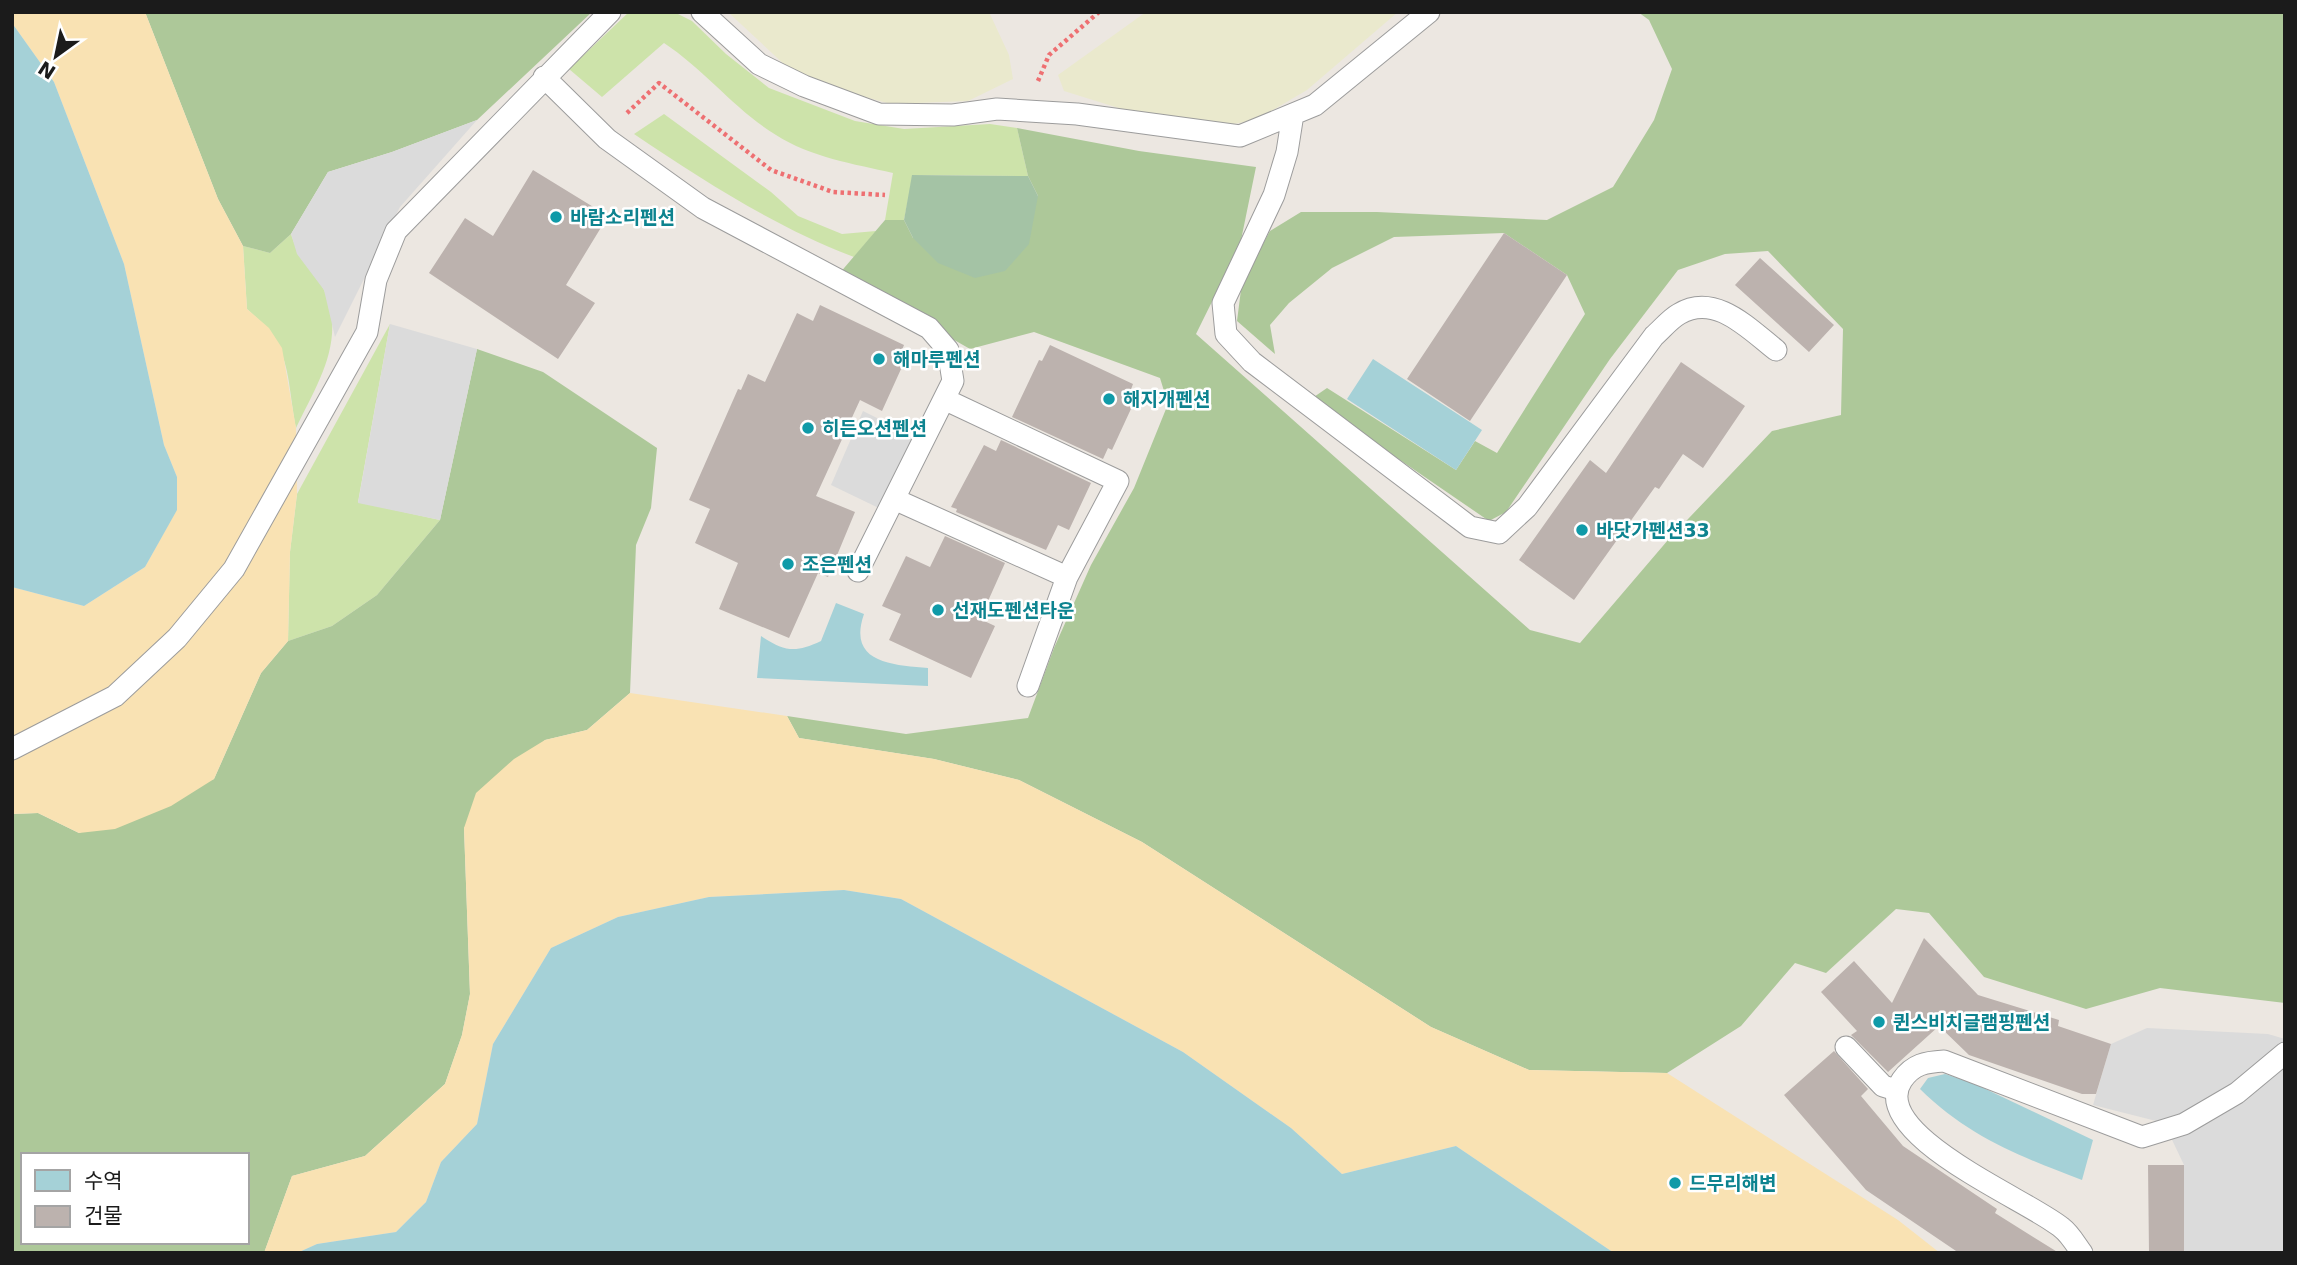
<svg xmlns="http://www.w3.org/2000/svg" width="2297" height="1265" font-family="'DejaVu Sans','Noto Sans KR',sans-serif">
<rect width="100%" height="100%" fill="#ece7e1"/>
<!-- farmland -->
<path fill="#eae9cd" d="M 728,12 L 989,12 L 1009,55 L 1013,79 L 968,101 L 891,104 L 813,83 L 788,68 Z
M 1146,12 L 1398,12 L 1307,90 L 1256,120 L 1217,127 L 1125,110 L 1064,91 L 1058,75 Z"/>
<!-- grass -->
<path fill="#cde3aa" d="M 629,12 L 674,12 L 692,21 L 726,54 L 769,88 L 855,121 L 904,129 L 990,124 L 1017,128 L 1028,176 L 913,175 L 904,220 L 885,220 L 893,173 C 854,164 810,157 776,135 C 735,110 705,70 664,43 L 602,97 L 569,69 Z
M 664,114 L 771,192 L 798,216 L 842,234 L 876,231 L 854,257 C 775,227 704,181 634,134 Z
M 291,234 C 299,260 314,268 324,290 C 347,340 317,384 296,428 C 286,372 292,348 247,309 L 243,246 L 270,253 Z
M 390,324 L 358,502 L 440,520 L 377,595 L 332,626 L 288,641 L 290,552 L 297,494 Z"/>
<!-- forest -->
<path fill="#adc899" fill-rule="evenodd" d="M 145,12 L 592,12 L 477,120 L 392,152 L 328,172 L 291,234 L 270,253 L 243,246 L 218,199 Z
M 1638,12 L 2285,12 L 2285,1003 L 2160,988 L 2086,1009 L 1984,977 L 1929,913 L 1896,909 L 1826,973 L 1795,963 L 1741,1026 L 1667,1073 L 1529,1070 L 1431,1027 L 1142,842 L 1019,780 L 934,759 L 799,738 L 787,716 L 906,734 L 1028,718 L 1054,648 L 1091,565 L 1134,488 L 1168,404 L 1160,378 L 1034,332 L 970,349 L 839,274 L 885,220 L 904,220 L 913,238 L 1038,196 L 1028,176 L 1017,128 L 1139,151 L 1256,167 L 1240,245 L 1196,334 L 1530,630 L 1580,643 L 1668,540 L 1772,431 L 1841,415 L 1843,329 L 1768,251 L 1725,254 L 1678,270 L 1610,359 L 1506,512 L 1489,521 L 1311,399 L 1327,388 L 1456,470 L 1475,441 L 1497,453 L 1585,314 L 1567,275 L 1504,233 L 1394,237 L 1332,268 L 1289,303 L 1270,325 L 1275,354 L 1237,321 L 1242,282 L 1270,231 L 1301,212 L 1377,212 L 1547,220 L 1613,187 L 1654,120 L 1672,69 L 1649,20 Z
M 477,349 L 543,372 L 657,448 L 651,508 L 636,545 L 630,693 L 587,730 L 545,740 L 464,828 L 470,994 L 462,1035 L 445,1084 L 365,1156 L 292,1176 L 264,1253 L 12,1253 L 12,814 L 38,813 L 79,833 L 214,779 L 261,673 L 288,641 L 332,626 L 377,595 L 440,520 ZM 23,1155 L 247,1155 L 247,1242 L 23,1242 Z"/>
<!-- sand -->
<path fill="#f9e2b3" d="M 12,12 L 145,12 L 218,199 L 243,246 L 247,309 L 269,328 L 282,348 L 296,428 L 297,494 L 290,552 L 288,641 L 261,673 L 214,779 L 171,806 L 115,829 L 79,833 L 38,813 L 12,814 L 12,587 L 84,606 L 145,567 L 177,509 L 177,477 L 164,445 L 124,264 L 54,82 L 12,23 Z
M 630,693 L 787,716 L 799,738 L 934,759 L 1019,780 L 1142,842 L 1431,1027 L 1529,1070 L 1667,1073 L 1898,1220 L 1940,1253 L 1614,1253 L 1456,1146 L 1342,1174 L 1291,1128 L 1183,1052 L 901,899 L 844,890 L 709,897 L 618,917 L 551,948 L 493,1044 L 477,1124 L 441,1162 L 426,1202 L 396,1232 L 317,1244 L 297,1253 L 264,1253 L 292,1176 L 365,1156 L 445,1084 L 462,1035 L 470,994 L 464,828 L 476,793 L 514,759 L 545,740 L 587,730 Z"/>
<!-- cemetery -->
<path fill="#a4c3a5" d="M 912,175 L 1028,176 L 1038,196 L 1029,244 L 1005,271 L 975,278 L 938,263 L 913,238 L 904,220 Z"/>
<!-- parking -->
<path fill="#dbdbdb" d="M 477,120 L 400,207 L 335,337 L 324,290 L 297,254 L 291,234 L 328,172 L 392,152 Z
M 390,324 L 477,349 L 440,520 L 358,503 Z
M 863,411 L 923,441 L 887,512 L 831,485 Z
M 2147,1028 L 2268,1034 L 2285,1039 L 2285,1253 L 2184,1253 L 2184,1165 L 2164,1123 L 2093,1105 L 2111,1044 Z"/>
<!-- water -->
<path fill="#a5d1d7" d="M 12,23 L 54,82 L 124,264 L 164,445 L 177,477 L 177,510 L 145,567 L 84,606 L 12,587 Z
M 1373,359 L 1482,430 L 1456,470 L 1347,399 Z
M 836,603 L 864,614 C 847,663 892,665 928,668 L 928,686 L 757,678 L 761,636 C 786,652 795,653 821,641 Z
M 844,890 L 901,899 L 1183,1052 L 1291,1128 L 1342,1174 L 1456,1146 L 1614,1253 L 297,1253 L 317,1244 L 396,1232 L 426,1202 L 441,1162 L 477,1124 L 493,1044 L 551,948 L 618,917 L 709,897 Z
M 1945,1074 L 1975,1084 L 2093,1140 L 2082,1180 C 2019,1156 1969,1137 1920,1089 L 1928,1078 Z"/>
<!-- building -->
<path fill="#bcb2ae" d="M 533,170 L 608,216 L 566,285 L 595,303 L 558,359 L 429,273 L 465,218 L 493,236 Z
M 1504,233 L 1567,275 L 1470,421 L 1407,379 Z
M 1760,258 L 1834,325 L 1809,352 L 1735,285 Z
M 820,305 L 904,345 L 900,355 L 906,358 L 882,411 L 860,400 L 816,496 L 855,512 L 828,577 L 818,573 L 789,638 L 719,609 L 738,563 L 695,543 L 710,509 L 689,500 L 738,389 L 741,390 L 748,374 L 765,382 L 797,313 L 813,321 Z
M 1050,345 L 1133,384 L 1129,395 L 1136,398 L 1112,450 L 1108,448 L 1103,459 L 1012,417 L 1039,360 L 1042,361 Z
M 1681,362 L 1745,406 L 1703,468 L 1683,454 L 1659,489 L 1655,487 L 1574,600 L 1519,560 L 1590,460 L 1606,473 Z
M 1001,440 L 1091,483 L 1069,530 L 1058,525 L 1046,550 L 956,512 L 957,509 L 951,507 L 984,445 L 996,451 Z
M 945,536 L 1005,563 L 980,619 L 995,626 L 971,678 L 889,640 L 901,614 L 882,606 L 906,556 L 930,567 Z
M 1924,938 L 1978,995 L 2059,1020 L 2058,1026 L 2111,1044 L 2096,1094 L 2082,1094 L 1969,1055 L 1939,1026 L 1888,1072 L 1851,1035 L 1857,1031 L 1821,992 L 1854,961 L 1892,1003 Z
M 1834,1051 L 1868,1089 L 1861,1096 L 1903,1146 L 1997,1209 L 1995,1213 L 2059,1253 L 1959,1253 L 1866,1190 L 1784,1095 Z
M 2148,1165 L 2184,1165 L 2184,1253 L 2149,1253 Z"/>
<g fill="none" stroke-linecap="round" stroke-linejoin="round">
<!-- lane casing -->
<g stroke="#9c9c9c" stroke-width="23">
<path id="lane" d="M 702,12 L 759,64 L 804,86 L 879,114 L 953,115 L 997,109 L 1077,114 L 1240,136 L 1315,105 L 1429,12
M 544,77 L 607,139 L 703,208 L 929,328 L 948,350 L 953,381 L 858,571
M 1293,114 L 1287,152 L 1274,195 L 1223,303 L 1226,334 L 1252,362 L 1470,527 L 1499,533 L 1527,507 L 1654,336 C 1662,329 1670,319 1679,314 C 1715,292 1749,329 1776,350
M 944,399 L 1118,481 L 1067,577 L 1028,686
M 894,499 L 1067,577
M 12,749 L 115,696 L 177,638 L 234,569 L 367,332 L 376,280 L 396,231 L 610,12
M 1846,1047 L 1883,1086 L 1896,1090
M 2082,1253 C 2076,1245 2070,1234 2062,1228 C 2031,1201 1865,1134 1902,1080 C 1913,1064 1926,1062 1944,1061 L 2142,1137 L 2184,1124 L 2237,1093 L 2285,1053"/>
</g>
<!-- path -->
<path stroke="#ee7072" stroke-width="4.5" stroke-dasharray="3.5 3.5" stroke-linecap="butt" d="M 1038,81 L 1049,55 L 1099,12
M 627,113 L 659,83 L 771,170 L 833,192 L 885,195"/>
<!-- lane -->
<use href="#lane" stroke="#fff" stroke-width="21"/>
</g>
<!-- markers -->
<g fill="#0f9aa8" stroke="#fff" stroke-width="2.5">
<circle cx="556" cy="217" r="7"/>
<circle cx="879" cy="359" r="7"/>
<circle cx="1109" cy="399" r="7"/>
<circle cx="808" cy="428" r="7"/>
<circle cx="1582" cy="530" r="7"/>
<circle cx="788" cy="564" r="7"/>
<circle cx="938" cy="610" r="7"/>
<circle cx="1879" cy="1022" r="7"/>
<circle cx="1675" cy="1183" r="7"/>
</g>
<g text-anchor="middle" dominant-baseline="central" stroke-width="5" stroke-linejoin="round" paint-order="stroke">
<!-- culture labels -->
<g font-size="19" font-weight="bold" fill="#0d838f" stroke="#fff" text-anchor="start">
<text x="570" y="217">바람소리펜션</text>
<text x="893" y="359">해마루펜션</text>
<text x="1123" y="399">해지개펜션</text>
<text x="822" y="428">히든오션펜션</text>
<text x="1596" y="530">바닷가펜션33</text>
<text x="802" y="564">조은펜션</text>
<text x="952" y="610">선재도펜션타운</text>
<text x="1893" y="1022">퀸스비치글램핑펜션</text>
<text x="1689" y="1183">드무리해변</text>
</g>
</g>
<!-- border -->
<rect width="2297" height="1265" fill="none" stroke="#1b1b1b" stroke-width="28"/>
<!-- legend -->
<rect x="21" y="1153" width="228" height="91" fill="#ffffff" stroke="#a4a4a4" stroke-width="2"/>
<rect x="35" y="1170" width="35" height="21" fill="#a5d1d7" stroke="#a4a4a4" stroke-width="2"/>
<text x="84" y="1188" font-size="21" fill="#1b1b1b">수역</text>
<rect x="35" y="1206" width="35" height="21" fill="#bcb2ae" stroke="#a4a4a4" stroke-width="2"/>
<text x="84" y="1223" font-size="21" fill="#1b1b1b">건물</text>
<!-- north arrow -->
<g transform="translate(56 56) rotate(213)" stroke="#ffffff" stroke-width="5" paint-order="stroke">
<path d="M0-5L12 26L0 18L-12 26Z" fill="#1b1b1b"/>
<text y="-10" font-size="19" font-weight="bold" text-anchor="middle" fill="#1b1b1b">N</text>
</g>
</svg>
